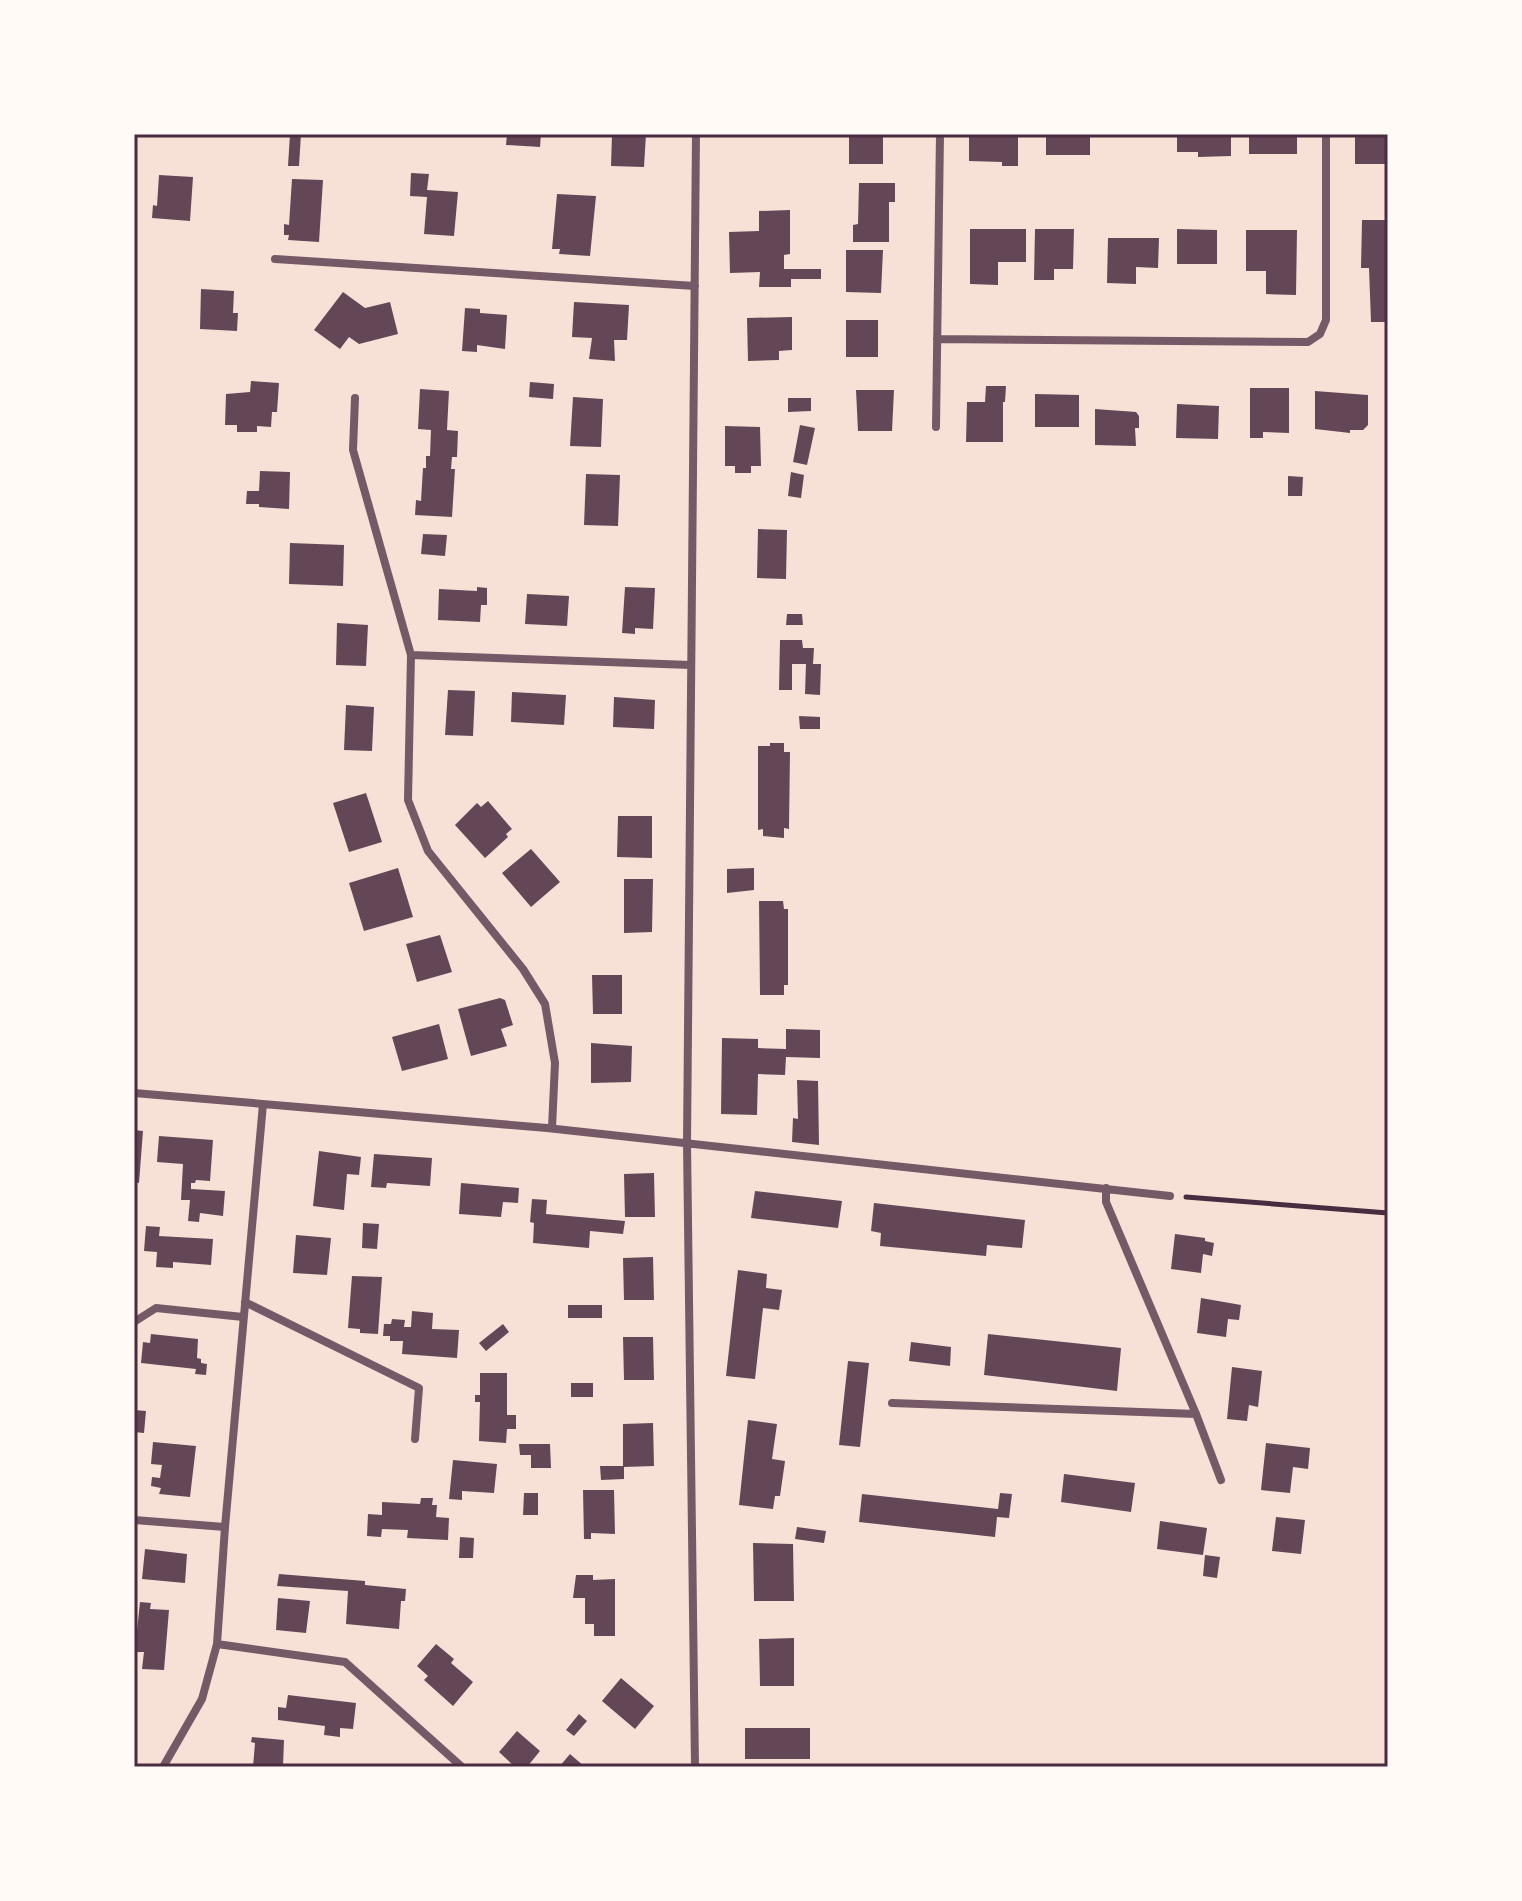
<svg xmlns="http://www.w3.org/2000/svg" width="1522" height="1901" font-family="Roboto,sans-serif">
<rect width="100%" height="100%" fill="#f7e1d7"/>
<!-- building -->
<path fill="#644757" d="M 290,134 L 301,134 L 299,166 L 288,166 Z
M 507,134 L 541,134 L 540,147 L 506,145 Z
M 612,134 L 646,134 L 644,167 L 611,166 Z
M 849,134 L 883,134 L 883,164 L 849,164 Z
M 969,134 L 1018,134 L 1018,166 L 1002,166 L 1002,162 L 969,161 Z
M 1046,134 L 1090,134 L 1090,155 L 1046,155 Z
M 1177,134 L 1231,134 L 1231,156 L 1198,157 L 1198,152 L 1177,152 Z
M 1249,134 L 1297,134 L 1297,154 L 1249,154 Z
M 1355,134 L 1388,134 L 1388,164 L 1355,164 Z
M 411,173 L 429,174 L 427,190 L 458,192 L 454,236 L 424,234 L 427,197 L 410,196 Z
M 159,175 L 193,177 L 190,221 L 152,218 L 153,205 L 157,206 Z
M 292,179 L 323,180 L 319,242 L 288,240 L 289,235 L 284,235 L 284,224 L 289,225 Z
M 859,183 L 895,183 L 895,202 L 889,202 L 889,242 L 853,242 L 853,225 L 858,224 Z
M 557,194 L 596,196 L 590,256 L 559,254 L 560,249 L 552,249 Z
M 790,210 L 790,254 L 784,255 L 784,269 L 821,269 L 821,279 L 791,279 L 791,287 L 759,287 L 760,272 L 730,273 L 729,232 L 759,231 L 759,211 Z
M 1362,220 L 1388,220 L 1388,322 L 1371,322 L 1369,268 L 1361,268 Z
M 970,229 L 1026,229 L 1026,262 L 998,262 L 998,285 L 970,284 Z
M 1035,229 L 1074,229 L 1073,269 L 1054,269 L 1054,280 L 1034,280 Z
M 1177,229 L 1217,230 L 1217,264 L 1177,264 Z
M 1246,230 L 1297,230 L 1296,295 L 1266,294 L 1266,271 L 1246,271 Z
M 1108,238 L 1159,238 L 1158,268 L 1136,267 L 1136,284 L 1107,283 Z
M 846,250 L 883,250 L 881,293 L 846,292 Z
M 201,289 L 234,291 L 233,313 L 238,313 L 237,331 L 200,329 Z
M 343,292 L 365,308 L 390,302 L 398,334 L 359,344 L 349,337 L 340,349 L 314,330 Z
M 574,302 L 629,305 L 627,340 L 614,340 L 615,361 L 589,359 L 592,338 L 572,337 Z
M 465,308 L 480,309 L 480,313 L 507,315 L 505,349 L 477,345 L 477,352 L 462,351 Z
M 792,317 L 792,350 L 779,351 L 779,360 L 748,361 L 747,318 Z
M 846,320 L 878,320 L 878,357 L 846,357 Z
M 251,381 L 279,383 L 277,412 L 272,412 L 271,427 L 257,426 L 257,432 L 237,432 L 237,425 L 225,425 L 226,394 L 250,392 Z
M 530,382 L 554,384 L 553,399 L 529,397 Z
M 986,386 L 1006,386 L 1005,402 L 1003,402 L 1003,442 L 966,442 L 967,402 L 985,402 Z
M 1250,388 L 1289,388 L 1289,433 L 1263,432 L 1263,438 L 1250,438 Z
M 420,389 L 449,391 L 447,430 L 458,431 L 457,457 L 452,457 L 451,469 L 455,469 L 452,517 L 415,515 L 416,500 L 421,501 L 423,468 L 426,468 L 426,456 L 430,456 L 431,430 L 418,429 Z
M 856,390 L 894,390 L 892,431 L 858,431 Z
M 1315,391 L 1368,395 L 1368,425 L 1363,430 L 1350,430 L 1350,433 L 1315,429 Z
M 1035,394 L 1079,395 L 1079,427 L 1035,427 Z
M 573,397 L 603,399 L 601,447 L 570,446 Z
M 788,398 L 811,398 L 811,411 L 788,412 Z
M 1177,404 L 1219,406 L 1218,439 L 1176,438 Z
M 1095,409 L 1136,412 L 1139,416 L 1139,428 L 1135,428 L 1136,446 L 1095,445 Z
M 800,425 L 815,428 L 807,465 L 793,462 Z
M 725,426 L 760,427 L 761,466 L 751,466 L 751,473 L 735,473 L 735,466 L 725,466 Z
M 260,471 L 290,472 L 289,509 L 259,507 L 259,504 L 246,504 L 247,491 L 259,491 Z
M 791,472 L 804,475 L 801,498 L 788,496 Z
M 586,474 L 620,475 L 618,526 L 584,525 Z
M 1288,476 L 1303,477 L 1302,496 L 1288,496 Z
M 758,529 L 787,530 L 786,579 L 757,578 Z
M 423,534 L 447,535 L 445,556 L 421,554 Z
M 290,543 L 344,545 L 343,586 L 289,584 Z
M 477,587 L 487,588 L 487,605 L 481,605 L 480,622 L 438,620 L 439,589 L 477,591 Z
M 625,587 L 655,588 L 653,629 L 635,628 L 635,634 L 622,633 Z
M 527,594 L 569,596 L 567,626 L 525,624 Z
M 787,614 L 802,614 L 803,625 L 786,625 Z
M 337,623 L 368,625 L 366,666 L 336,665 Z
M 780,640 L 802,640 L 803,648 L 814,648 L 813,664 L 821,664 L 820,695 L 805,694 L 806,664 L 792,664 L 792,690 L 779,690 Z
M 448,690 L 475,691 L 473,736 L 445,735 Z
M 512,692 L 566,695 L 564,725 L 511,722 Z
M 614,697 L 655,700 L 654,729 L 613,727 Z
M 346,705 L 374,707 L 372,751 L 344,750 Z
M 799,716 L 820,717 L 820,729 L 800,729 Z
M 770,743 L 784,743 L 784,752 L 790,752 L 789,829 L 784,828 L 784,838 L 763,836 L 763,829 L 758,830 L 758,746 L 770,746 Z
M 366,793 L 382,842 L 349,852 L 333,803 Z
M 488,801 L 512,829 L 506,834 L 508,837 L 485,858 L 455,825 L 477,803 L 481,807 Z
M 618,816 L 652,816 L 652,858 L 617,857 Z
M 531,849 L 560,882 L 531,907 L 502,873 Z
M 398,868 L 413,917 L 364,931 L 349,883 Z
M 754,868 L 754,890 L 727,893 L 727,869 Z
M 624,879 L 653,879 L 652,932 L 624,933 Z
M 759,901 L 783,901 L 784,909 L 788,909 L 788,985 L 784,985 L 784,995 L 760,995 Z
M 440,935 L 452,972 L 417,982 L 406,944 Z
M 592,975 L 622,975 L 622,1014 L 593,1014 Z
M 500,998 L 505,1000 L 513,1025 L 501,1029 L 507,1046 L 471,1056 L 458,1009 Z
M 439,1024 L 448,1059 L 402,1071 L 392,1037 Z
M 786,1029 L 820,1030 L 820,1058 L 786,1057 L 785,1075 L 758,1074 L 757,1115 L 721,1114 L 722,1038 L 758,1039 L 758,1048 L 786,1049 Z
M 591,1043 L 632,1046 L 631,1082 L 591,1083 Z
M 797,1080 L 818,1081 L 819,1145 L 792,1142 L 793,1118 L 798,1119 Z
M 134,1130 L 143,1131 L 139,1183 L 134,1182 Z
M 159,1136 L 213,1140 L 210,1181 L 196,1180 L 195,1183 L 191,1183 L 191,1189 L 225,1191 L 223,1216 L 200,1213 L 199,1222 L 188,1221 L 190,1200 L 181,1200 L 183,1164 L 157,1162 Z
M 319,1151 L 361,1157 L 359,1175 L 347,1174 L 344,1210 L 313,1206 Z
M 374,1154 L 432,1158 L 430,1186 L 387,1183 L 386,1188 L 371,1187 Z
M 654,1173 L 655,1217 L 625,1217 L 624,1174 Z
M 461,1183 L 519,1188 L 518,1203 L 503,1202 L 501,1217 L 459,1214 Z
M 755,1191 L 842,1201 L 838,1228 L 751,1218 Z
M 532,1199 L 547,1200 L 546,1214 L 625,1221 L 623,1234 L 590,1231 L 589,1248 L 533,1243 L 534,1223 L 530,1222 Z
M 874,1203 L 1025,1220 L 1022,1248 L 987,1245 L 986,1256 L 880,1246 L 881,1233 L 871,1231 Z
M 363,1223 L 379,1224 L 377,1249 L 362,1248 Z
M 146,1226 L 160,1227 L 159,1236 L 213,1239 L 211,1265 L 173,1262 L 173,1268 L 156,1267 L 157,1252 L 144,1251 Z
M 1175,1234 L 1205,1238 L 1205,1241 L 1214,1243 L 1212,1256 L 1203,1254 L 1201,1273 L 1171,1269 Z
M 296,1235 L 331,1238 L 327,1275 L 293,1273 Z
M 653,1257 L 654,1300 L 624,1300 L 623,1258 Z
M 738,1270 L 767,1274 L 766,1288 L 782,1290 L 779,1310 L 763,1308 L 755,1379 L 726,1376 Z
M 352,1276 L 382,1277 L 378,1334 L 360,1333 L 360,1329 L 348,1328 Z
M 1201,1298 L 1241,1305 L 1239,1320 L 1228,1319 L 1226,1337 L 1197,1333 Z
M 568,1305 L 602,1305 L 602,1318 L 568,1318 Z
M 412,1311 L 433,1313 L 432,1329 L 459,1330 L 457,1358 L 402,1354 L 403,1341 L 390,1341 L 390,1336 L 383,1336 L 384,1324 L 391,1324 L 392,1319 L 405,1320 L 404,1327 L 411,1327 Z
M 503,1324 L 509,1332 L 486,1351 L 479,1343 Z
M 151,1334 L 198,1339 L 197,1358 L 201,1359 L 201,1363 L 207,1364 L 206,1375 L 195,1374 L 196,1369 L 141,1363 L 143,1342 L 150,1343 Z
M 988,1334 L 1121,1348 L 1117,1391 L 984,1375 Z
M 623,1337 L 653,1337 L 654,1380 L 624,1380 Z
M 911,1342 L 951,1347 L 950,1366 L 909,1361 Z
M 848,1361 L 869,1363 L 860,1447 L 839,1445 Z
M 1232,1367 L 1262,1371 L 1258,1407 L 1249,1405 L 1247,1421 L 1227,1419 Z
M 480,1373 L 507,1373 L 507,1415 L 516,1415 L 516,1429 L 507,1429 L 506,1443 L 479,1441 L 480,1402 L 475,1402 L 475,1395 L 480,1395 Z
M 571,1383 L 593,1383 L 593,1397 L 571,1397 Z
M 134,1410 L 146,1411 L 144,1433 L 134,1432 Z
M 748,1420 L 777,1424 L 772,1459 L 785,1461 L 780,1496 L 775,1496 L 773,1509 L 739,1505 Z
M 653,1423 L 654,1466 L 624,1467 L 624,1479 L 601,1480 L 600,1466 L 623,1466 L 623,1424 Z
M 153,1442 L 196,1446 L 190,1497 L 159,1494 L 161,1488 L 151,1486 L 152,1477 L 160,1478 L 162,1465 L 151,1464 Z
M 1266,1443 L 1310,1448 L 1308,1469 L 1293,1467 L 1290,1493 L 1261,1490 Z
M 519,1444 L 550,1444 L 551,1468 L 531,1468 L 531,1455 L 520,1455 Z
M 453,1460 L 497,1464 L 494,1493 L 462,1491 L 462,1500 L 449,1499 Z
M 1064,1474 L 1135,1483 L 1131,1512 L 1061,1502 Z
M 583,1490 L 614,1490 L 615,1534 L 591,1533 L 591,1539 L 584,1539 Z
M 524,1493 L 538,1493 L 538,1515 L 523,1515 Z
M 1000,1493 L 1012,1494 L 1009,1518 L 997,1517 L 995,1537 L 859,1522 L 862,1494 L 998,1509 Z
M 421,1498 L 433,1498 L 432,1505 L 437,1505 L 436,1517 L 449,1518 L 448,1540 L 407,1538 L 408,1530 L 382,1529 L 381,1537 L 367,1536 L 368,1514 L 382,1515 L 382,1502 L 420,1504 Z
M 1276,1517 L 1305,1520 L 1301,1554 L 1272,1551 Z
M 1160,1521 L 1207,1528 L 1203,1555 L 1157,1549 Z
M 797,1527 L 826,1531 L 824,1543 L 795,1539 Z
M 460,1537 L 474,1538 L 473,1558 L 459,1558 Z
M 753,1543 L 793,1544 L 794,1601 L 754,1601 Z
M 145,1549 L 187,1554 L 185,1583 L 142,1579 Z
M 1205,1555 L 1220,1557 L 1217,1578 L 1203,1576 Z
M 279,1574 L 365,1581 L 365,1585 L 406,1589 L 405,1601 L 401,1601 L 399,1629 L 346,1624 L 348,1591 L 277,1586 Z
M 576,1575 L 593,1575 L 593,1580 L 615,1579 L 615,1636 L 594,1636 L 594,1624 L 585,1624 L 585,1598 L 573,1598 Z
M 278,1598 L 310,1601 L 306,1633 L 276,1630 Z
M 140,1602 L 151,1603 L 150,1609 L 169,1610 L 164,1670 L 142,1669 L 144,1652 L 136,1652 L 134,1649 L 134,1631 L 137,1631 Z
M 794,1638 L 794,1686 L 760,1686 L 759,1639 Z
M 436,1644 L 454,1659 L 451,1663 L 473,1682 L 453,1706 L 424,1680 L 428,1676 L 417,1666 Z
M 621,1678 L 654,1706 L 635,1729 L 602,1701 Z
M 288,1695 L 356,1703 L 353,1729 L 340,1728 L 340,1737 L 324,1735 L 325,1726 L 278,1720 L 278,1707 L 286,1708 Z
M 579,1714 L 587,1721 L 574,1736 L 566,1730 Z
M 745,1728 L 810,1728 L 810,1759 L 745,1759 Z
M 517,1731 L 540,1751 L 527,1767 L 515,1767 L 499,1752 Z
M 252,1737 L 284,1740 L 283,1767 L 253,1767 L 255,1743 L 251,1742 Z
M 570,1754 L 585,1767 L 559,1767 Z"/>
<g fill="none" stroke-linecap="round" stroke-linejoin="round">
<!-- path -->
<path stroke="#4a2c40" stroke-width="5" d="M 1186,1197 L 1388,1213"/>
<!-- minor -->
<path stroke="#755966" stroke-width="8" d="M 275,259 L 695,286
M 937,339 L 1308,342 L 1320,334 L 1326,320 L 1326,134
M 355,398 L 353,450 L 411,655 L 408,800 L 428,851 L 523,969 L 545,1004 L 555,1063 L 552,1128
M 936,427 L 940,134
M 411,655 L 691,665
M 134,1093 L 547,1128 L 1170,1196
M 1106,1188 L 1106,1202 L 1196,1414 L 1221,1480
M 245,1302 L 419,1388 L 415,1439
M 134,1322 L 156,1308 L 243,1317
M 892,1403 L 1196,1414
M 134,1520 L 225,1527
M 217,1644 L 345,1662 L 462,1767
M 163,1767 L 202,1699 L 217,1644 L 225,1527 L 263,1104
M 695,1767 L 687,1143 L 696,134"/>
</g>
<!-- border -->
<rect width="1522" height="1901" fill="none" stroke="#fffaf5" stroke-width="272"/>
<rect x="136" y="136" width="1250" height="1629" fill="none" stroke="#4a2c40" stroke-width="3"/>
</svg>
